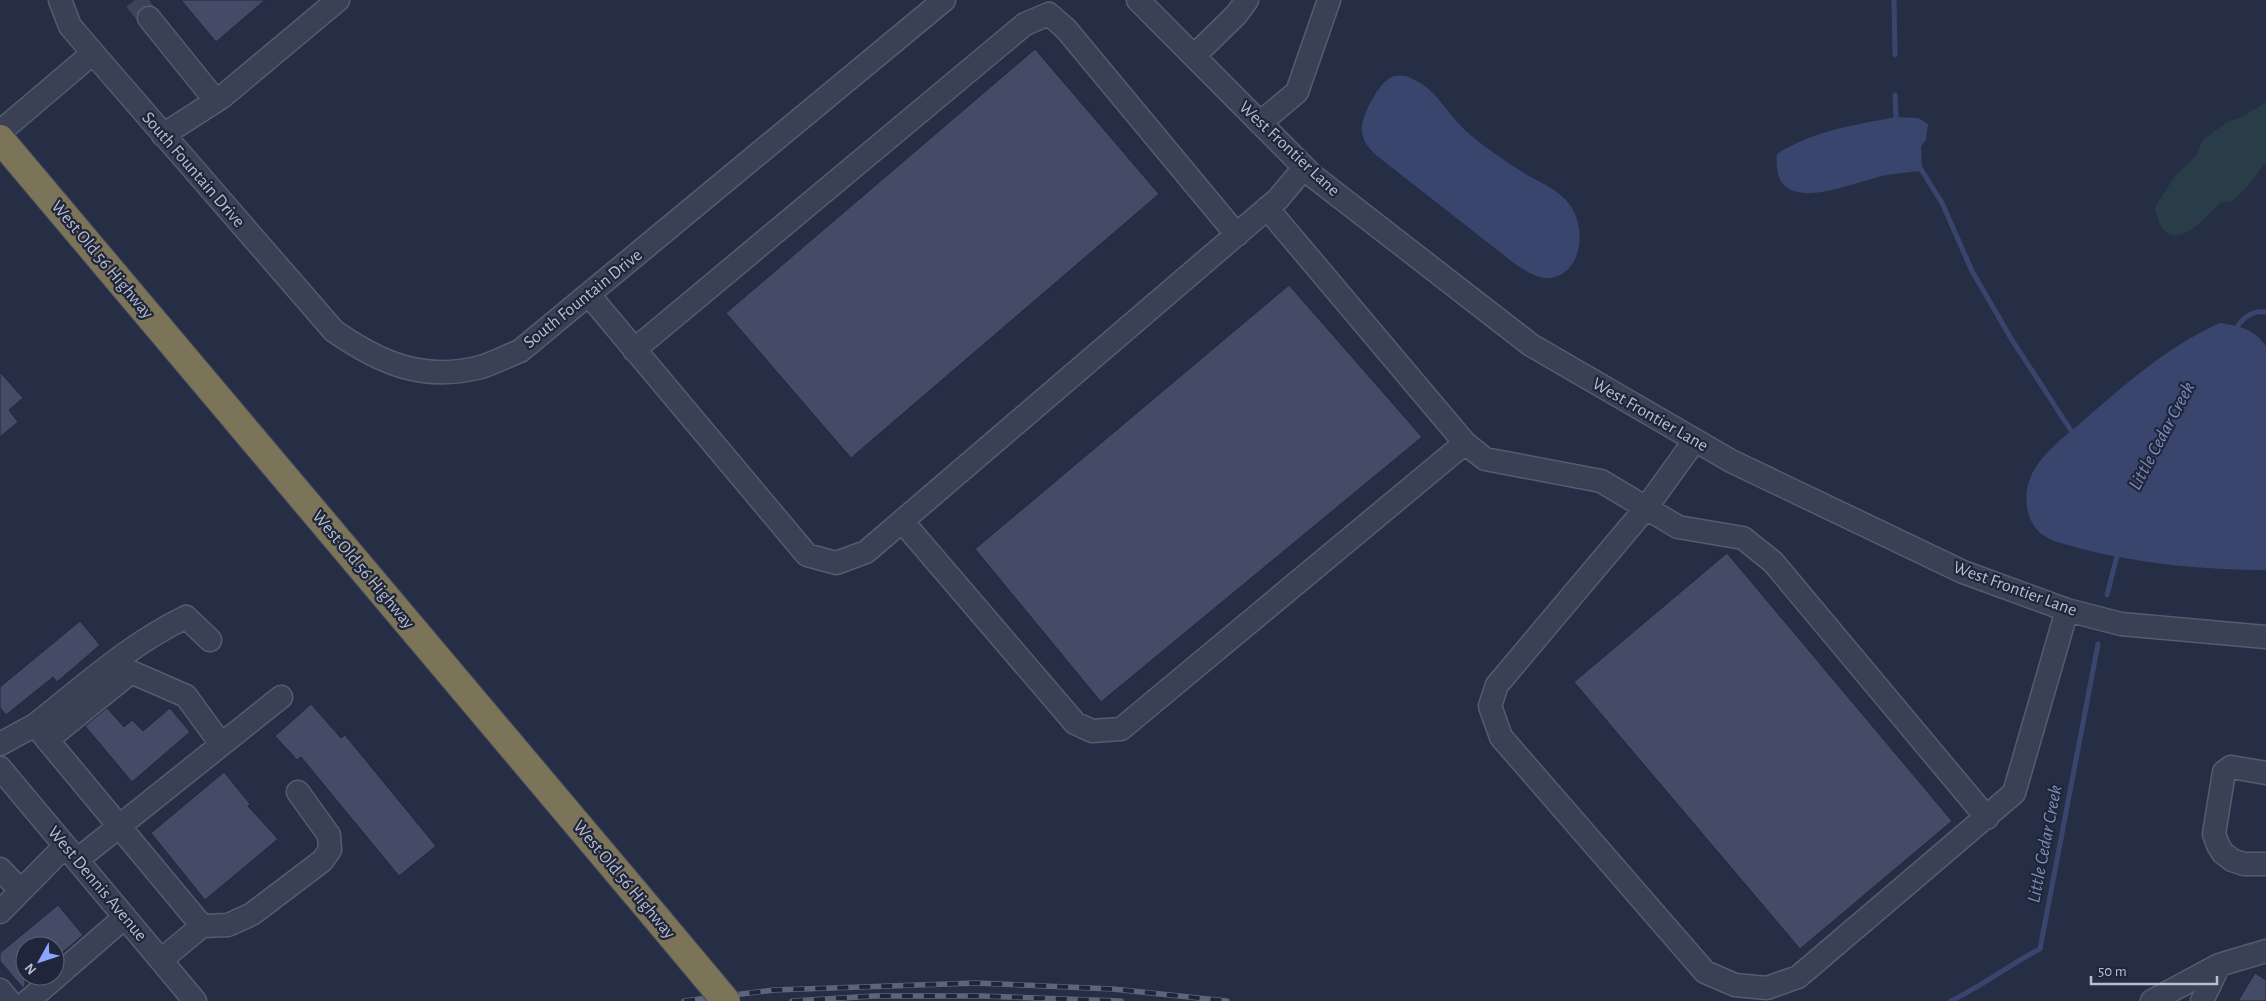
<svg xmlns="http://www.w3.org/2000/svg" width="2266" height="1001" font-family="'Alegreya Sans',sans-serif">
<rect width="100%" height="100%" fill="#262e46"/>
<!-- green -->
<path fill="#283d47" d="M 2266,102 L 2266,162 L 2247,187 L 2232,201 L 2220,203 C 2199,225 2165,261 2155,207 L 2175,176 L 2196,156 L 2203,140 L 2227,122 L 2242,117 Z"/>
<!-- water -->
<path fill="#39456d" d="M 1406,76 C 1412,79 1420,82 1426,87 C 1441,99 1452,119 1467,132 C 1485,148 1508,163 1529,176 C 1542,183 1560,191 1569,204 C 1587,226 1583,274 1550,278 C 1539,280 1524,270 1515,264 L 1376,155 C 1369,148 1363,142 1362,132 C 1360,118 1378,84 1390,78 C 1394,75 1401,76 1406,76 Z
M 1896,117 L 1918,118 L 1928,124 L 1926,140 L 1921,146 L 1922,171 C 1910,172 1898,173 1887,175 C 1853,181 1770,223 1777,154 C 1812,131 1855,125 1896,117 Z
M 2220,323 C 2239,326 2254,329 2266,346 L 2266,570 C 2204,570 2142,564 2082,549 C 2069,545 2051,542 2040,533 C 2023,517 2023,489 2034,470 C 2045,451 2065,436 2082,422 C 2124,385 2168,346 2220,323 Z"/>
<g fill="none" stroke-linecap="round" stroke-linejoin="round">
<!-- stream -->
<path stroke="#39456d" stroke-width="5" d="M 1894,0 L 1895,55
M 1895,95 L 1896,117 L 1898,122
M 1919,166 L 1942,203 L 1972,271 L 2012,340 L 2074,435
M 2235,330 C 2242,318 2252,310 2266,312
M 2107,595 L 2118,552
M 1951,1001 C 1982,986 2009,965 2040,949 L 2098,644"/>
</g>
<!-- building -->
<path fill="#434b66" stroke="#21283c" d="M 181,0 L 265,0 L 216,42 Z
M 1035,49 L 1159,194 L 851,458 L 726,313 Z
M 1289,285 L 1422,437 L 1101,702 L 975,549 Z
M 0,372 L 23,398 L 9,410 L 18,422 L 0,437 Z
M 1727,553 L 1952,821 L 1800,949 L 1574,682 Z
M 80,621 L 100,645 L 57,682 L 53,677 L 6,715 L 0,708 L 0,687 Z
M 311,704 L 341,738 L 345,735 L 436,846 L 399,876 L 301,757 L 297,760 L 275,736 Z
M 107,708 L 124,727 L 132,720 L 143,731 L 170,708 L 190,732 L 132,782 L 85,726 Z
M 224,772 L 250,804 L 248,806 L 278,839 L 205,900 L 151,833 Z
M 58,905 L 83,935 L 55,959 L 55,946 L 25,946 L 25,986 L 23,988 L 0,961 L 0,953 Z
M 2255,973 L 2266,980 L 2266,1001 L 2238,1001 Z"/>
<g fill="none" stroke-linecap="round" stroke-linejoin="round">
<!-- minor-tunnel -->
<path stroke="#3c435a" stroke-width="22" stroke-dasharray="22 11" stroke-linecap="butt" d="M 135,0 L 149,18"/>
<!-- minor casing -->
<g stroke="#565c6f" stroke-width="25">
<path id="minor" d="M 60,0 L 70,26 L 93,53 L 334,331 C 380,363 423,382 481,367 C 494,363 507,356 520,351 L 944,0
M 1138,0 L 1313,176 L 1531,345 L 1731,461 L 1963,572 L 2067,610 L 2121,624 L 2266,637
M 149,18 L 216,101
M 1194,56 L 1236,15 L 1247,0
M 1260,123 L 1297,92 L 1329,0
M 0,132 L 93,53
M 163,135 L 222,97 L 338,0
M 1267,208 L 1465,443 L 1485,459 L 1601,481 L 1678,527 L 1743,538 L 1773,562 L 1987,818
M 589,295 L 807,555 L 836,563 L 866,552 L 1278,199 L 1304,168
M 634,350 L 1025,24 L 1049,14 L 1066,29 L 1237,235
M 1695,440 L 1646,508 L 1497,685 L 1490,706 L 1501,737 L 1705,972 L 1735,985 L 1767,988 L 1798,977 L 2014,793 L 2067,610
M 902,521 L 1075,723 L 1092,731 L 1121,729 L 1465,443
M 35,725 C 83,687 130,644 186,617 L 210,640
M 47,740 L 131,672 L 186,696 L 221,744
M 0,744 L 35,725 L 202,926 L 161,960
M 0,768 L 195,1001
M 2266,773 L 2231,767 L 2224,772 L 2214,834 L 2218,845 L 2223,853 L 2232,860 L 2244,864 L 2266,864
M 77,860 L 281,697
M 0,869 L 21,891
M 0,912 L 65,846
M 202,926 L 228,925 L 252,914 L 322,861 L 330,850 L 329,835 L 298,792
M 0,990 L 9,1001
M 28,1001 L 125,917
M 2152,1001 L 2219,965 L 2266,951
M 2202,1001 L 2219,965"/>
</g>
<!-- highway casing -->
<g stroke="#42495c" stroke-width="30">
<path id="highway" d="M 0,139 L 654,915"/>
</g>
<!-- minor -->
<use href="#minor" stroke="#3b4155" stroke-width="22"/>
<!-- highway -->
<use href="#highway" stroke="#7b7458" stroke-width="28"/>
<!-- rail casing -->
<g stroke="#5d647c" stroke-width="5.5">
<path id="rail" d="M 684,1001 L 774,990 L 976,983 L 1113,989 L 1227,1001
M 792,1001 L 875,996 L 980,996 L 1121,1001"/>
</g>
<!-- rail -->
<use href="#rail" stroke="#1f263b" stroke-width="4" stroke-dasharray="11" stroke-linecap="butt"/>
<!-- highway-bridge casing -->
<g stroke="#42495c" stroke-width="30" stroke-linecap="butt">
<path id="highway-bridge" d="M 654,915 L 726,1001"/>
</g>
<!-- highway-bridge -->
<use href="#highway-bridge" stroke="#7b7458" stroke-width="28"/>
</g>
<g text-anchor="middle" dominant-baseline="central" stroke-width="4.5" stroke-linejoin="round" paint-order="stroke">
<!-- street labels -->
<g font-size="18" fill="#b9bdce" stroke="#1f263b">
<text transform="translate(1289 149) rotate(43)">West Frontier Lane</text>
<text transform="translate(193 170) rotate(49)">South Fountain Drive</text>
<text transform="translate(102 260) rotate(50)">West Old 56 Highway</text>
<text transform="translate(583 299) rotate(-39)">South Fountain Drive</text>
<text transform="translate(1650 415) rotate(30)">West Frontier Lane</text>
<text transform="translate(363 570) rotate(50)">West Old 56 Highway</text>
<text transform="translate(2015 589) rotate(20)">West Frontier Lane</text>
<text transform="translate(624 880) rotate(50)">West Old 56 Highway</text>
<text transform="translate(97 884) rotate(50)">West Dennis Avenue</text>
</g>
<!-- water labels -->
<g font-size="19" font-style="italic" fill="#7e8cb7" stroke="#1f263b">
<text transform="translate(2162 436) rotate(-62)">Little Cedar Creek</text>
<text transform="translate(2045 844) rotate(-79)">Little Cedar Creek</text>
</g>
</g>
<!-- north arrow -->
<g transform="translate(40 961) rotate(230)"><circle r="24" fill="#1f263b" stroke="#5d6276"/>
<path d="M0-4L9 19L0 12L-9 19Z" fill="#8ea5fe"/>
<text y="-8" font-size="14" font-weight="bold" text-anchor="middle" fill="#b9bdce">N</text>
</g>
<!-- scale -->
<path d="M2091 976v8h126v-8" fill="none" stroke="#b9bdce" stroke-width="2.5"/>
<text x="2098" y="976" font-size="15" fill="#b9bdce" stroke="#1f263b" stroke-width="4" paint-order="stroke">50 m</text>
</svg>
